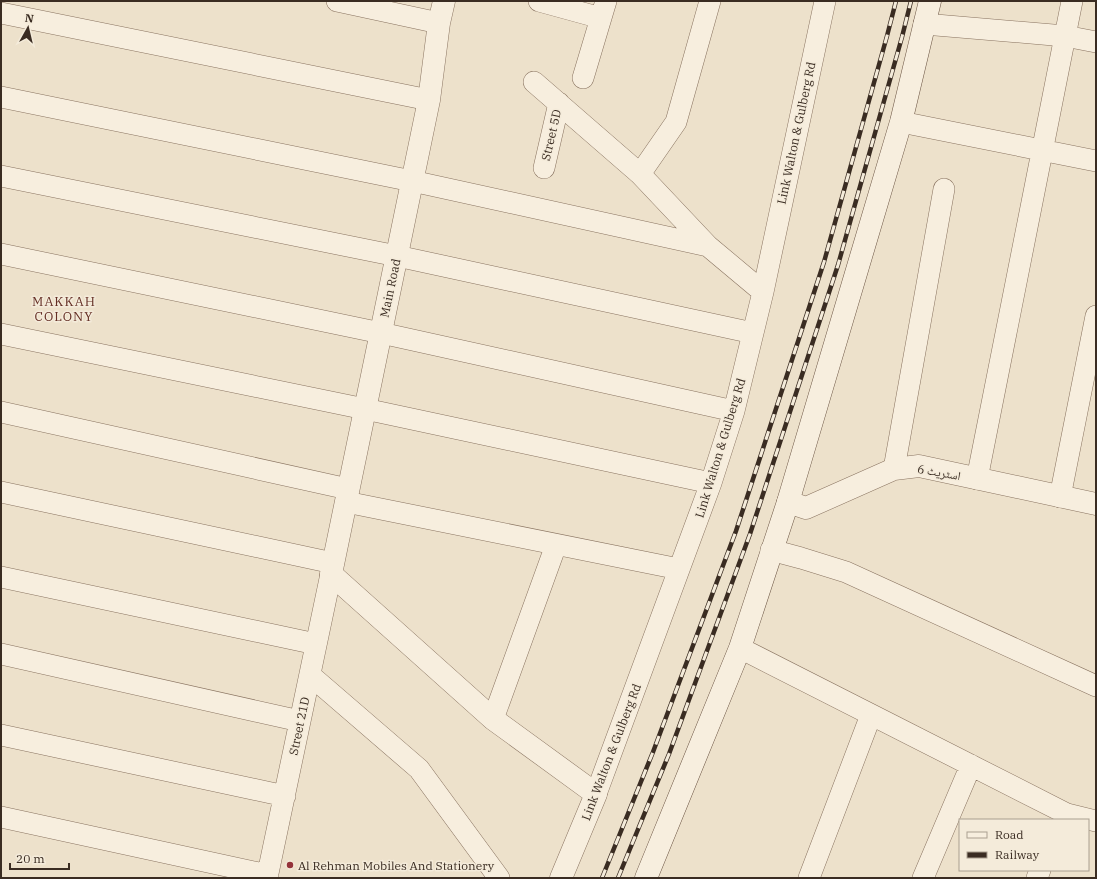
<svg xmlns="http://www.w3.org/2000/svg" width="1097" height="879" font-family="'IBM Plex Serif','Noto Naskh Arabic',serif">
<rect width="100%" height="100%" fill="#ede1cb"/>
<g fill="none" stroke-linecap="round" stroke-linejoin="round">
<!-- minor casing -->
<g stroke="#897360" stroke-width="22">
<path id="minor" d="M 337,1 L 439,23
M 539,1 L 601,18
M 1,13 L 429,100
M 924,24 L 1065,36 L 1096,42
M 583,78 L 606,1
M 534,82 L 640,174 L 708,246
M 1,97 L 412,181 L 708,246 L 763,292
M 901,122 L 1096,161
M 544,168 L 559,103
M 640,174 L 676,122 L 710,1
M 1,176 L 397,256 L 753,333
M 1,254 L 381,333 L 734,411
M 1,334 L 365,409 L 711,483
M 1,412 L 348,489
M 894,469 L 944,189
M 977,479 L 1072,1
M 1,492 L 333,563
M 1060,497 L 1096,316
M 346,502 L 679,569
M 771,550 L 801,558 L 846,572 L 1096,686
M 1,577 L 316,644
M 740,648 L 1067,814 L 1096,821
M 1,654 L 300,721
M 310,675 L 419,769 L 499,878
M 493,719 L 556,545
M 1,735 L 285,796
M 596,794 L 711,483 L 734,411 L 763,292 L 825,1
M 1,817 L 268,875
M 267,878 L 331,574
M 809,878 L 871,715
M 923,878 L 971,765
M 1037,878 L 1040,870"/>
</g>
<!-- tertiary casing -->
<g stroke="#897360" stroke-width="23">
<path id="tertiary" d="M 444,1 L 439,23 L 429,100 L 331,574 L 493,719 L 596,794 L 561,878
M 788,502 L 806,508 L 894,469 L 919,466 L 1096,504"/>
</g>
<!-- secondary casing -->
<g stroke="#6b5443" stroke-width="23">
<path id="secondary" d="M 646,878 L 740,648 L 788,502 L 901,122 L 930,1"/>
</g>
<!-- minor -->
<use href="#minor" stroke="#f7eede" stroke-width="21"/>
<!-- tertiary -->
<use href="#tertiary" stroke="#f7eede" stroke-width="22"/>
<!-- secondary -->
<use href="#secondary" stroke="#f7eede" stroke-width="22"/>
<!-- rail casing -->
<g stroke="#3a2c22" stroke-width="4.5">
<path id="rail" d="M 602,878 L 653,752 L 736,531 L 824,262 L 887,36 L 896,1
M 618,878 L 669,754 L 750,534 L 838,265 L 902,37 L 911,1"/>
</g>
<!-- rail -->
<use href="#rail" stroke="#f4ebda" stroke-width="3" stroke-dasharray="9" stroke-linecap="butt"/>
</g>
<!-- markers -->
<circle fill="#94333a" stroke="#f4ebda" stroke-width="1.5" cx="290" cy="865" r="4"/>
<g text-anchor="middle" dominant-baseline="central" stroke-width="3" stroke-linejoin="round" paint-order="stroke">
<!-- street labels -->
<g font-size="12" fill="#3a2c22" stroke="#f4ebda">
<text transform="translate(796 133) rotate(-78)">Link Walton &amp; Gulberg Rd</text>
<text transform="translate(551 135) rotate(-77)">Street 5D</text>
<text transform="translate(390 288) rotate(-78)">Main Road</text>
<text transform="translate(720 448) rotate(-73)">Link Walton &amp; Gulberg Rd</text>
<text transform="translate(939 472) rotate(10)">اسٹریٹ 6</text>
<text transform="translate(299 726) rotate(-78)">Street 21D</text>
<text transform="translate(611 752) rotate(-69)">Link Walton &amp; Gulberg Rd</text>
</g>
<!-- poi labels -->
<g font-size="12" fill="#3a2c22" stroke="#f4ebda" text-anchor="start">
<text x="298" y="865">Al Rehman Mobiles And Stationery</text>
</g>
<!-- neighbourhood labels -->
<g font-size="13" letter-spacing="1" fill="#642e24" stroke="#f4ebda">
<text x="64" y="301">MAKKAH<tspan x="64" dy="15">COLONY</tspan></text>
</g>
</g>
<!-- border -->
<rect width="1097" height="879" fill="none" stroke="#3a2c22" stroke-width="4"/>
<!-- legend -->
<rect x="959" y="819" width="130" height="52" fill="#f4ebda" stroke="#aa9f90"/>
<rect x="967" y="832" width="20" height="6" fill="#f7eede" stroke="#aa9f90"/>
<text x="995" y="839" font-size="12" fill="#3a2c22">Road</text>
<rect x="967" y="852" width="20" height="6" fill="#3a2c22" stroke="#aa9f90"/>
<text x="995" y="859" font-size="12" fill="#3a2c22">Railway</text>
<!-- north arrow -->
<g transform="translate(28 28) rotate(8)" stroke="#f4ebda" stroke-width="3" paint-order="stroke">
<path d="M0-3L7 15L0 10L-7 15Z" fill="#3a2c22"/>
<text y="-6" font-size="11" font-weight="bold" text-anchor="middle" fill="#3a2c22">N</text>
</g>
<!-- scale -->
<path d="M10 863v6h59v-6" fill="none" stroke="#3a2c22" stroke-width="2"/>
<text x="16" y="863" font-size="12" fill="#3a2c22" stroke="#f4ebda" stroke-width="3" paint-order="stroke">20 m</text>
</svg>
